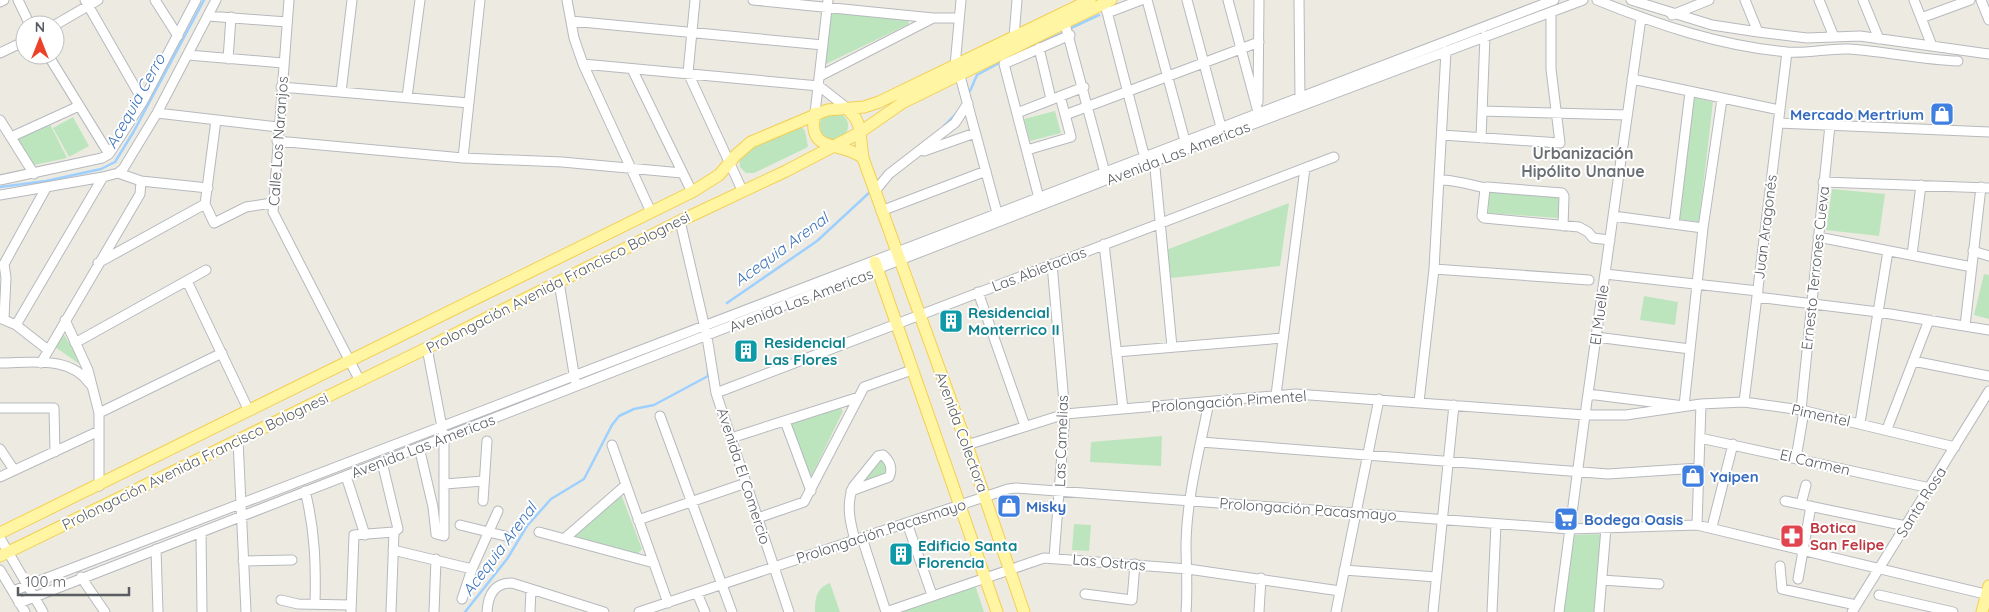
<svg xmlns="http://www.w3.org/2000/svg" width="1989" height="612" font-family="Quicksand,sans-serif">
<rect width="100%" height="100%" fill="#edebe1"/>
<!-- green -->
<path fill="#bce5be" d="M 831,12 L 908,20 L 909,24 L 826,64 L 824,61 Z
M 1693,97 L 1713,102 L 1699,222 L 1678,219 Z
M 1055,111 L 1061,133 L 1030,141 L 1024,119 Z
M820 126a14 14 0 1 1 28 0a14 14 0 1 1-28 0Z
M 73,117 L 89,146 L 69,157 L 53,128 Z
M 50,124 L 67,158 L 34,165 L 18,140 L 20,137 Z
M 797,126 L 801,126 L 805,131 L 808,146 L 806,148 L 754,173 L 746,173 L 740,167 L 739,157 L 743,152 Z
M 1832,189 L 1885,194 L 1879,236 L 1826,230 Z
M 1489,191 L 1560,197 L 1558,218 L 1488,213 Z
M 1289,203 L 1280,266 L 1171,278 L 1166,250 Z
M 1984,274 L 1989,275 L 1989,319 L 1974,315 Z
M 1644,296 L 1678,302 L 1675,325 L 1640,320 Z
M 63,333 L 80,361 L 78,363 L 55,347 Z
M 840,407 L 843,411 L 811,477 L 809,477 L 790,424 Z
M 1162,436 L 1161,466 L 1090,462 L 1091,442 Z
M 878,460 L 886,462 L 889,476 L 860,486 L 858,483 Z
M 621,494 L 642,549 L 637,555 L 575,538 L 575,535 Z
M 1074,524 L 1091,525 L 1089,551 L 1072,550 Z
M 1599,534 L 1601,536 L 1595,612 L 1564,612 L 1574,535 Z
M 974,582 L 984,612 L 892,612 Z
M 830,583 L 840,612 L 815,612 C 815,599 816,588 830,583 Z"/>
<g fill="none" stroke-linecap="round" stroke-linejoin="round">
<!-- stream -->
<path stroke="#9ed0ff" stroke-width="2.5" d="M 1071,28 L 1099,15
M 1021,52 L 1063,33
M 970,91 L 977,75 L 1001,62
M 944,126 L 956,114
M 0,187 L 46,181 L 101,169 L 115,162 L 134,131 L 204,0
M 727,303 L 817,241 L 870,192
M 465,612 L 507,559 L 527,526 L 551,499 L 584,479 L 612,425 L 619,416 L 634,409 L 654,405 L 708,376 L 708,368"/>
<!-- minor casing -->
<g stroke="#b6b9be" stroke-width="11">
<path id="minor" d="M 18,0 L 30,25
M 85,0 L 143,101
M 155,0 L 178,36
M 289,0 L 273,212 L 360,381
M 567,0 L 574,38 L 583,64 L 651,212
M 695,0 L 688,73 L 743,192
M 753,0 L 933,18 L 959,18
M 1147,0 L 1185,141
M 1187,0 L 1221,127
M 1228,0 L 1258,112
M 1299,0 L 1300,100
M 1597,0 C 1658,25 1721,46 1787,52 C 1808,54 1828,48 1848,49 C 1885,51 1921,60 1958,61
M 1631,0 L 1712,25 L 1758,32 L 1807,38 L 1860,36 L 1989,54
M 1745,0 L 1758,32
M 1819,0 L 1834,37
M 1863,0 L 1879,39
M 1914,0 L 1932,46
M 1981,0 L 1989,20
M 0,2 L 4,0
M 1105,4 L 1143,151 L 1155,168 L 1172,347
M 1107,13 L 1141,0
M 1672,15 L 1709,0
M 208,16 L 287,22
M 1921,18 L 1970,0
M 571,21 L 823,45
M 1065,24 L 1105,173
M 55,25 L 98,0
M 1014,37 L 1017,0
M 1039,48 L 1051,99
M 0,53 L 25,41
M 48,55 L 109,154
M 188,55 L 283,63
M 228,59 L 231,17
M 583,64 L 819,86
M 955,66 L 961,0
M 632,69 L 692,192
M 820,76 L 933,18
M 960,76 L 999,220
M 1632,79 L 1780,110
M 819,86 L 847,108
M 281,87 L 469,103
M 341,92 L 352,0
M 407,97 L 420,0
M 1258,102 L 1259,0
M 1482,111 L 1627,115
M 157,113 L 278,127
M 815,113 L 828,0
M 1017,113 L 1084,87
M 1065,115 L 1259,42
M 0,120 L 34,174
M 216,120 L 205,204 L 214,223 L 246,207 L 272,203
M 1778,123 L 1989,132
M 1442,135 L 1560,143 L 1551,69 L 1551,12
M 11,137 L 79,106
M 1481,138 L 1485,36
M 277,141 L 463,158 L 562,162 L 682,173
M 1027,150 L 1071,137 L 1060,96
M 924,151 L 975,133
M 463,158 L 480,0
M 118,173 L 141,181 L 208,188
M 0,180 L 102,158 L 109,154 L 143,101 L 196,0
M 1443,180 C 1459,181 1471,185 1486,188
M 1823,182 L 1989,188
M 875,191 L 889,174 L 955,123 L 968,103
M 0,195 L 103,177 L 118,173 L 123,169 L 157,113 L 216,0
M 1039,198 L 1004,64 L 1070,35
M 881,211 L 986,171
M 1613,216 L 1703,228
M 680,221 L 707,337 L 716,393 L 789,612
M 1674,224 L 1690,92
M 1563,226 L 1564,196 L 1562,193 L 1487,187 L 1485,189 L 1482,216 L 1484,218 L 1579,227 L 1588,232 L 1593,238 L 1610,240
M 1818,237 L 1972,267
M 1104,244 L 1123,409
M 1973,251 L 1989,256
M 1912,255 L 1921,185
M 98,263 L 205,204
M 1052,264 L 1065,414 L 1054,558
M 1434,269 L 1589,280
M 1605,274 L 1758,291
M 187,281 L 249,411
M 559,282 L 575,380
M 978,292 L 1025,426
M 1757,297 L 1878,312 L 1989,330
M 0,318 L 16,325 L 48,350
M 4,318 L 6,278 L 4,264 L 46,188
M 65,320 L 88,370 L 99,413 L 99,486
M 16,325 L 103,177
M 1965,326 L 1981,187
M 1596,337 L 1690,349
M 75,343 L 206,270
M 1116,352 L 1283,338
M 1913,361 L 1989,376
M 0,363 C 31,363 70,355 90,384
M 41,363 L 140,194 L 141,181
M 716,393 L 1334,157
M 1588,394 L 1684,406 L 1703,228 L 1722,99
M 1276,395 L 1305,168
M 1419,402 L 1434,269 L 1446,51
M 1744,402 L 1787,52
M 0,408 L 54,408 L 55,452
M 1801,410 L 1830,125
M 99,413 L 222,353
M 660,416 L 732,612
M 785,421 L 811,491
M 1860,423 L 1888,251
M 1887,429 L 1929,320
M 731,438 L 859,397
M 1700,438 L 1930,488
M 238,440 L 246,612
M 1201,442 L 1608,474 L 1699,468
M 612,445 L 668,603
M 967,445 L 1065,414 L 1296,394 L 1585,415 L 1626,415 L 1701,404 L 1744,402 L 1801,410 L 1955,447
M 419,447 L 433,507 L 436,534 L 444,536 L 444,438 L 427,348
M 0,449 L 14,470
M 1796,458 L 1804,411
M 346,476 L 365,535
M 0,477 L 99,431
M 445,484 L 483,481
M 305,491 C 315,529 316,566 315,604
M 851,491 L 889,477 C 893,469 890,461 883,455 L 878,456 L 853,487 C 846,505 850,522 855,540
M 483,501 L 487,441
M 1785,501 L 1906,526
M 1801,504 L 1806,485
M 758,518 L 804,502 L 864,387 L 912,370
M 638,520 L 746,483
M 907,523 L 932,595
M 460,525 L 505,536
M 1697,525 L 1701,404
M 1712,527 L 1733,444
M 201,532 L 202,612
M 539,532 L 654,563
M 0,538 L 43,612
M 862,538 L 886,612
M 564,539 L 626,485
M 156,549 L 158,612
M 393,550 L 472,569
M 243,561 L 292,560
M 1780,566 L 1782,589 L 1856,605
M 0,570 L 25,612
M 1344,570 L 1436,577
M 81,577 L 105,612
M 1798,579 L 1811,506
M 1602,580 L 1659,584
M 13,591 L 1554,0
M 697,593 L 705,612
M 1085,594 L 1132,600 L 1135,564
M 1879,595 L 1953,612
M 462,599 L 472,569 L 498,511
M 281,600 L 298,604 L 351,605
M 19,603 L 1144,165 L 1583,0
M 351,612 L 354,535 L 394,532 L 398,529 L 382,462
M 391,612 L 394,532
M 434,612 L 436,559
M 487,612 C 488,595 494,583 512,583 L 604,612
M 530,612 L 531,589
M 639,612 L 1008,489 L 1016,488 L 1570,529 L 1697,525 L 1989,595
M 886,612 L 1044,558 L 1188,569 L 1340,591
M 1186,612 C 1188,588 1186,566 1186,543 C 1187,496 1200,448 1209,402
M 1259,612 L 1261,578
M 1336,612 L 1379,399
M 1433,612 L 1454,405
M 1492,612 L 1496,524
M 1559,612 L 1585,415 L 1641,18
M 1599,612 L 1606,528
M 1852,612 L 1989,391"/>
</g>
<!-- major casing -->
<g stroke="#f3cf53" stroke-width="13">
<path id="major" d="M 847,108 L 856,119 L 859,126 L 863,158 L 967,445 L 1024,612
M 815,113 C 806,155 842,140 863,158
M 875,262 L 997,612
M 0,533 L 692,192 L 719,175 L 736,155 L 751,142 L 827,110 L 864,107 L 879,102 L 1090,0
M 0,556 L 427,348 L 680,221 L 786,171 L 859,133 L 902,103 L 1111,0
M 1982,612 L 1989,586"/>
</g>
<!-- minor -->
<use href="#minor" stroke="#fff" stroke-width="9"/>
<!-- major -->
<use href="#major" stroke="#fff5a3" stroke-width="11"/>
</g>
<!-- icons -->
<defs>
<g id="shop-square" transform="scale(1.25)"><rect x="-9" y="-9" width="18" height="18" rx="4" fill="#3f7fe0" stroke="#fff"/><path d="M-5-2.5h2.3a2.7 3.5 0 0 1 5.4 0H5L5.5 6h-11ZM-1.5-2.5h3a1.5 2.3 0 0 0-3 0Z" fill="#fff"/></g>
<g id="building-square" transform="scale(1.25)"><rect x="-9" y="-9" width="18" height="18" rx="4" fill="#0f9aa8" stroke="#fff"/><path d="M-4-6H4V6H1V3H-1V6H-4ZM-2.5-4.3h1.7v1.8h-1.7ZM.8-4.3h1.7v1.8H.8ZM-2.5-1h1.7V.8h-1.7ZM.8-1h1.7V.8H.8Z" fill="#fff"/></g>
<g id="supermarket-square" transform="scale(1.25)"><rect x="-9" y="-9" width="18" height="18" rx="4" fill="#3f7fe0" stroke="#fff"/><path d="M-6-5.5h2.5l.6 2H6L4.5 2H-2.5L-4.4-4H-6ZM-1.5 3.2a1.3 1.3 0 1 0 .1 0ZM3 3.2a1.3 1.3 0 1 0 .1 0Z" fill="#fff"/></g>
<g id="pharmacy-square" transform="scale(1.25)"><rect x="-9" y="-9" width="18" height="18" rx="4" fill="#e0444e" stroke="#fff"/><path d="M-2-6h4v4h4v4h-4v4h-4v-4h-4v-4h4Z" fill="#fff"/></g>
</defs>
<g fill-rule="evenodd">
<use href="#shop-square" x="1942" y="114"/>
<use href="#building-square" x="951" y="321"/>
<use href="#building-square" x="746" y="351"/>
<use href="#shop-square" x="1693" y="476"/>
<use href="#shop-square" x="1009" y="506"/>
<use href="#supermarket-square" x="1566" y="519"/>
<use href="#pharmacy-square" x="1792" y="536"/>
<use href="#building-square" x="901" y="554"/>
</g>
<g text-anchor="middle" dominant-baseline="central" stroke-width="4" stroke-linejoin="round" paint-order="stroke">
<!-- shop labels -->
<g font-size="15" font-weight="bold" fill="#366cbe" stroke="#fff" text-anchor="start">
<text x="1924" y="114" text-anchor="end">Mercado Mertrium</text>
<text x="1710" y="476">Yaipen</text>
<text x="1026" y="506">Misky</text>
<text x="1584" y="519">Bodega Oasis</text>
</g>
<!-- street labels -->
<g font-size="15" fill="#595d62" stroke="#fff">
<text transform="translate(278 141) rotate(-86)">Calle Los Naranjos</text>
<text transform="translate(1178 153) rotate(-21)">Avenida Las Americas</text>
<text transform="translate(1765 227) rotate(-83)">Juan Aragonés</text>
<text transform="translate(1815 268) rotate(-84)">Ernesto Terrones Cueva</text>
<text transform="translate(1039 269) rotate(-21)">Las Abietacias</text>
<text transform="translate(558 282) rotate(-27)">Prolongación Avenida Francisco Bolognesi</text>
<text transform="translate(801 300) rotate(-21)">Avenida Las Americas</text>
<text transform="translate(1599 315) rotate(-82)">El Muelle</text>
<text transform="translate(1229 401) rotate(-4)">Prolongación Pimentel</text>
<text transform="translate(1821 415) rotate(12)">Pimentel</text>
<text transform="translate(962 432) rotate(70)">Avenida Colectora</text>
<text transform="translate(1061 441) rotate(-88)">Las Camelias</text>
<text transform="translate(423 446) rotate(-21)">Avenida Las Americas</text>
<text transform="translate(195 461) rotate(-26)">Prolongación Avenida Francisco Bolognesi</text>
<text transform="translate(1815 462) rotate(13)">El Carmen</text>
<text transform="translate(744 476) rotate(72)">Avenida El Comercio</text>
<text transform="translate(1921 502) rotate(-58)">Santa Rosa</text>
<text transform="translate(1308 509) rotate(4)">Prolongación Pacasmayo</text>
<text transform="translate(881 531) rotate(-18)">Prolongación Pacasmayo</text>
<text transform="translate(1109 562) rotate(5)">Las Ostras</text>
</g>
<!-- culture labels -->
<g font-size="15" font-weight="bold" fill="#0d838f" stroke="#fff" text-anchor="start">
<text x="968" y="312">Residencial<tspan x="968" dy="17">Monterrico II</tspan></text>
<text x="764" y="342">Residencial<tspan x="764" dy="17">Las Flores</tspan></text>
<text x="918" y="545">Edificio Santa<tspan x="918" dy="17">Florencia</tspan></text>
</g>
<!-- health labels -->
<g font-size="15" font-weight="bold" fill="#be3a42" stroke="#fff" text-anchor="start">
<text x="1810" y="527">Botica<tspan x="1810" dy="17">San Felipe</tspan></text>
</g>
<!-- water labels -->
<g font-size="16" font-style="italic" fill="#3d74bb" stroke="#fff">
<text transform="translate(135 101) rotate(-61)">Acequia Cerro</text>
<text transform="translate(781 249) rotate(-36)">Acequia Arenal</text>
<text transform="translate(499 549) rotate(-53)">Acequia Arenal</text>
</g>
<!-- neighbourhood labels -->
<g font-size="16" font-weight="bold" fill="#6a6f74" stroke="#fff">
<text x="1583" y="153">Urbanización<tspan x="1583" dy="18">Hipólito Unanue</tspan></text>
</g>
</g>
<!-- north arrow -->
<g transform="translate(40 40)"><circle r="24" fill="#ffffff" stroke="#bdbec0"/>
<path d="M0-4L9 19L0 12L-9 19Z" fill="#ec4128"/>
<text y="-8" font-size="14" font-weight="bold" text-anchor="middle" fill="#595d62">N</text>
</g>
<!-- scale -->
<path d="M18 587v8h111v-8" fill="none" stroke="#595d62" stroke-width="2.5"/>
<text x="25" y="587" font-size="15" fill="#595d62" stroke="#ffffff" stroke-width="4" paint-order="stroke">100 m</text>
</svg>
